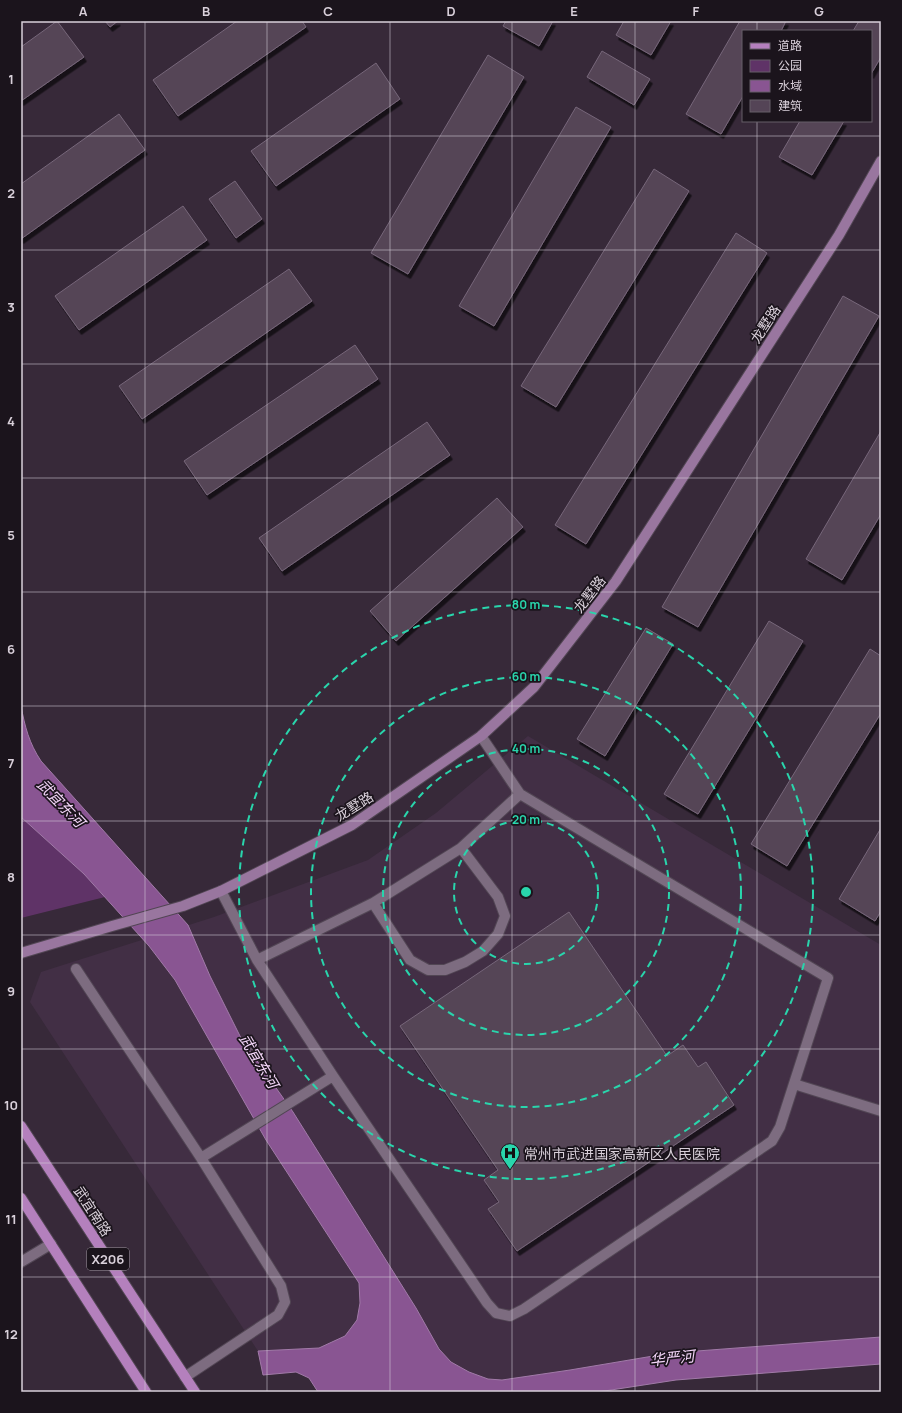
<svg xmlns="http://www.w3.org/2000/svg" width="902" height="1413" font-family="Manrope,'Noto Sans SC',sans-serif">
<defs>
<filter id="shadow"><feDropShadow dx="2.5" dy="4.5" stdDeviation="0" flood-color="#0009"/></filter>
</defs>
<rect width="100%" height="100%" fill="#372939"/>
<!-- built -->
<path fill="#422f45" d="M 528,736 L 881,945 L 881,1337 L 671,1353 L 570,1370 L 502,1380 L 488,1379 L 319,1348 L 258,1351 L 30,1002 L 41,972 L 214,917 L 368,860 L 436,813 Z"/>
<!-- green -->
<path fill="#5f3367" d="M 21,817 L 84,874 L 105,897 L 21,918 Z"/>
<!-- water -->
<path fill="#895592" stroke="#a17aa8" d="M 21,706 C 25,727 29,743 41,761 L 188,925 L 210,976 L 241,1038 L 293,1112 L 416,1308 L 439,1349 L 451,1362 L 469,1372 L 488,1379 L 502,1380 L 570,1370 L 671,1353 L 881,1337 L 881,1364 L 676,1380 L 598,1392 L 318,1392 L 309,1378 L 296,1372 L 263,1375 L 258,1351 L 319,1348 L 345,1336 L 357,1320 L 360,1303 L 359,1283 L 266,1140 L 175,980 L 149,946 L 84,874 L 21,817 Z"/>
<!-- building -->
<path fill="#544456" stroke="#77677a" filter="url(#shadow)" d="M 57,21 L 84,57 L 21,101 L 21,47 Z
M 105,21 L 118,21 L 110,27 Z
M 237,21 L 302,21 L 306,27 L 178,116 L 153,80 Z
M 506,21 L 553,21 L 539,46 L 503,26 Z
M 624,21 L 671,21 L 651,55 L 616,35 Z
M 740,21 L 786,21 L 781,31 L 743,31 L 743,96 L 721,134 L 686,114 Z
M 859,21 L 881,21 L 881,57 L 871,74 L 871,31 L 853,31 Z
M 602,51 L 650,79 L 634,105 L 587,77 Z
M 488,55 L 524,77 L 408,274 L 371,253 Z
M 376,63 L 400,99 L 276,186 L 251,151 Z
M 576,107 L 611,127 L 494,326 L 459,306 Z
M 119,114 L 145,150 L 21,239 L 21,184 Z
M 800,121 L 844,121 L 812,175 L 779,157 Z
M 654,169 L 689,191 L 556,407 L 521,386 Z
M 235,181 L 262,219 L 236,238 L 209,199 Z
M 183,206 L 207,240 L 79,330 L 55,296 Z
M 736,233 L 767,253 L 586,544 L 555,525 Z
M 289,269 L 312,301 L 142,419 L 119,386 Z
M 843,296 L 879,316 L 698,627 L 662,607 Z
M 355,345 L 378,379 L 207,495 L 184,461 Z
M 427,422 L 450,455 L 282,571 L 259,538 Z
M 881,431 L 881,514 L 842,580 L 806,559 Z
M 497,498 L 523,527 L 396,641 L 370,611 Z
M 769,621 L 803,641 L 698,814 L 664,794 Z
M 646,628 L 673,644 L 605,756 L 577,739 Z
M 870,649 L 881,656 L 881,713 L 787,866 L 751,844 Z
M 881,828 L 881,911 L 875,921 L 839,899 Z
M 569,912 L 667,1056 L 683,1045 L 698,1067 L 706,1062 L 734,1105 L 517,1251 L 488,1209 L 499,1202 L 484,1180 L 498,1170 L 400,1026 Z"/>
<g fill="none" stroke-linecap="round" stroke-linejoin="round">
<!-- lane casing -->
<g stroke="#524654" stroke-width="12">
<path id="lane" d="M 221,891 L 257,960 L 333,1076 L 487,1303 L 496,1313 L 510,1316 L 524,1309 L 772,1141 L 780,1127 L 828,978 L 520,794 L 481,736
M 373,903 L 410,960 L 428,970 L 445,970 L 465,962 L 483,951 L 498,934 L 505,916 L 498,897 L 461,848
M 257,960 L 373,903 L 461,848 L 520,794
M 76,969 L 201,1158 L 281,1286 L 285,1302 L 278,1315 L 185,1377
M 794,1084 L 881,1111
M 201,1158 L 333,1076
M 21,1262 L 51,1244"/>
</g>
<!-- secondary casing -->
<g stroke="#524654" stroke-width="12">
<path id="secondary" d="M 21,953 L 112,926 L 183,906 L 221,891 L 352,825 L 481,736 L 534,687 L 616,581 L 839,235 L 881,161"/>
</g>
<!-- primary casing -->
<g stroke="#524654" stroke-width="12">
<path id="primary" d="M 21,1126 L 195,1392
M 21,1198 L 146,1392"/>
</g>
<!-- lane -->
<use href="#lane" stroke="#7d6c80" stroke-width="10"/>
<!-- secondary -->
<use href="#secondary" stroke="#99769f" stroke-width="10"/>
<!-- primary -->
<use href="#primary" stroke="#b480bd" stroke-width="10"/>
</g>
<!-- grid -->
<path fill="none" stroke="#d9d0da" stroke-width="1" stroke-opacity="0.55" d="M 145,21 L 145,1392M 267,21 L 267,1392M 390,21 L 390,1392M 512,21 L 512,1392M 635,21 L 635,1392M 757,21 L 757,31M 757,121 L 757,1392M 21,136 L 881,136M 21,250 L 881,250M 21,364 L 881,364M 21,478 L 881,478M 21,592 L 881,592M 21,706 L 881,706M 21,821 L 881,821M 21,935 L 881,935M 21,1049 L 881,1049M 21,1163 L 881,1163M 21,1277 L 881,1277"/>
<!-- distance rings -->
<g fill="none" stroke="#29d5ac" stroke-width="2" stroke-dasharray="7 5">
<circle cx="526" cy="892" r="72"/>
<circle cx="526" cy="892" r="143"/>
<circle cx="526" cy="892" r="215"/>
<circle cx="526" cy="892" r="287"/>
</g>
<!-- icons -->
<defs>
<g id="hospital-pin" transform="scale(1)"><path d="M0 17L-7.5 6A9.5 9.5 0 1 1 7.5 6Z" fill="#29d5ac" stroke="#1b141c"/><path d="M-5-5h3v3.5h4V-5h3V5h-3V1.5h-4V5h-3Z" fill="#111"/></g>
</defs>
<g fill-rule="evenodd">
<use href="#hospital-pin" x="510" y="1153"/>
</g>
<g text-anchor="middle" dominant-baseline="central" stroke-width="3.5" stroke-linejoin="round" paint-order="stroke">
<!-- shield labels -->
<rect fill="#1b141c" stroke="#a098a1" stroke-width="1" x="87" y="1248" width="42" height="22" rx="3"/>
<g font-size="13" font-weight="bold" fill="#d9d0da">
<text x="108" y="1259">X206</text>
</g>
<!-- street labels -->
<g font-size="14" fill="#d9d0da" stroke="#1b141c">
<text transform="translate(765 324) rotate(-57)">龙墅路</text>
<text transform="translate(589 594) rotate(-52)">龙墅路</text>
<text transform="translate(354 806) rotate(-32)">龙墅路</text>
<text transform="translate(93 1211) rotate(57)">武宜南路</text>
</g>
<!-- poi labels -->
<g font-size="14" fill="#d9d0da" stroke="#1b141c" text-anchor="start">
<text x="524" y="1153">常州市武进国家高新区人民医院</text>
</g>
<!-- water labels -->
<g font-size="15" font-style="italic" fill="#f3d5f8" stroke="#1b141c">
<text transform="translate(61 803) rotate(46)">武宜东河</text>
<text transform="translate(259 1061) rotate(59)">武宜东河</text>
<text transform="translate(672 1358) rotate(-6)">华严河</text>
</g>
</g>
<circle cx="526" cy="892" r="6" fill="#29d5ac" stroke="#1b141c" stroke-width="2"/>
<g font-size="12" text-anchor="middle" font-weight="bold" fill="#29d5ac" stroke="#1b141c" stroke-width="3.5" stroke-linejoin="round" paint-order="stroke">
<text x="526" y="609">80 m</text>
<text x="526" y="681">60 m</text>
<text x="526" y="753">40 m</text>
<text x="526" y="824">20 m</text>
</g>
<!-- border -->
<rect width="902" height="1413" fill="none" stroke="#1b141c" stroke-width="44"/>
<!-- legend -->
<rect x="742" y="30" width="130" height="92" fill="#1b141c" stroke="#675f68"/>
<rect x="750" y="43" width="20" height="6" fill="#b480bd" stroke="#675f68"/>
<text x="778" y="50" font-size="12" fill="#d9d0da">道路</text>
<rect x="750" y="60" width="20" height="12" fill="#5f3367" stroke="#675f68"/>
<text x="778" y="70" font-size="12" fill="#d9d0da">公园</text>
<rect x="750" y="80" width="20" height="12" fill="#895592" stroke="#675f68"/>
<text x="778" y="90" font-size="12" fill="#d9d0da">水域</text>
<rect x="750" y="100" width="20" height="12" fill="#544456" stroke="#675f68"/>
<text x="778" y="110" font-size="12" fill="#d9d0da">建筑</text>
<rect x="22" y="22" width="858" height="1369" fill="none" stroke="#d9d0da" stroke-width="1.5"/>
<g font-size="13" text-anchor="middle" font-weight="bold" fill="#d9d0da">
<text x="83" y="16">A</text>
<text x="206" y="16">B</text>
<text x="328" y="16">C</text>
<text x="451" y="16">D</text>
<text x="574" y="16">E</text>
<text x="696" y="16">F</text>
<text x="819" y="16">G</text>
<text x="11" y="84">1</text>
<text x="11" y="198">2</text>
<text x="11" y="312">3</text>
<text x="11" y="426">4</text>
<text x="11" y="540">5</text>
<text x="11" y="654">6</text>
<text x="11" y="768">7</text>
<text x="11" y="882">8</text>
<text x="11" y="996">9</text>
<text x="11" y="1110">10</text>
<text x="11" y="1224">11</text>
<text x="11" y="1339">12</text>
</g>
</svg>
